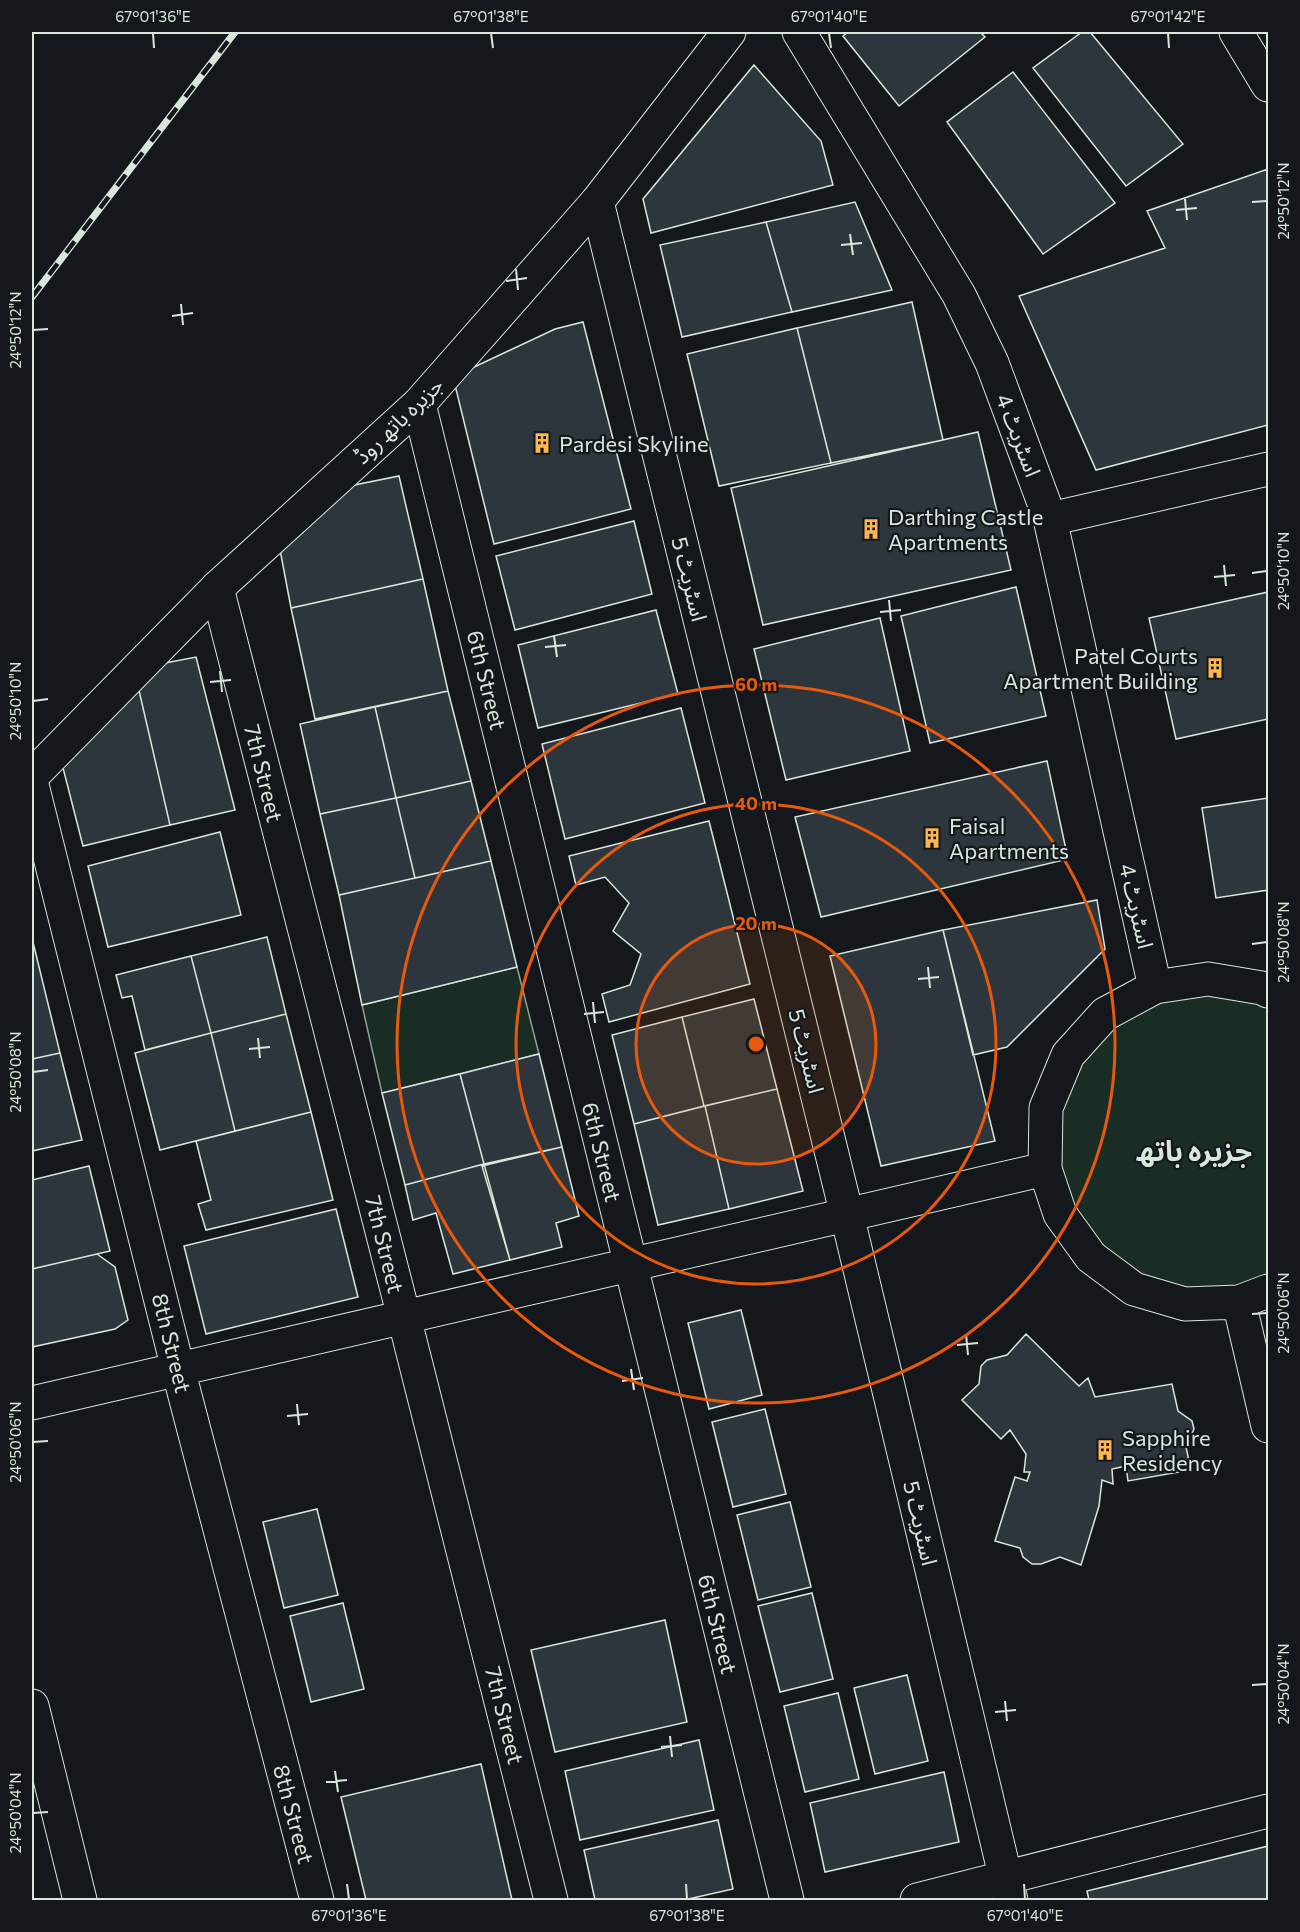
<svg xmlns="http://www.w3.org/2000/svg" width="1300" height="1932" font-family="Commissioner,'Noto Sans Arabic',sans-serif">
<rect width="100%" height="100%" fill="#14181c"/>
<!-- green -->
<path fill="#1a2d24" stroke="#939e99" stroke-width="1.5" d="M 517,967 L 539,1054 L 382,1093 L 362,1005 Z
M 1155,987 L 1268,991 L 1268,1291 L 1134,1289 L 1045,1169 L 1051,1091 Z"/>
<!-- building -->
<path fill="#2c363c" stroke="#d8e6dc" stroke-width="1.5" d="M 848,32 L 980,32 L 985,37 L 899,106 L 843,36 Z
M 1082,32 L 1090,32 L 1183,144 L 1126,186 L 1033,68 Z
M 754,65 L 821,141 L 833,185 L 651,233 L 643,199 Z
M 1013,72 L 1115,203 L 1043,254 L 947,122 Z
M 1268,169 L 1268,425 L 1096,470 L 1019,296 L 1165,248 L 1147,211 Z
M 855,202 L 892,290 L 792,312 L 766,222 Z
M 766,222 L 792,312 L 682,337 L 660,245 Z
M 912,302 L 943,440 L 831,463 L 797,328 Z
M 583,322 L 631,509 L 494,544 L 453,377 L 555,329 Z
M 797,328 L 831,463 L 719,486 L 687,354 Z
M 978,432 L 1011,570 L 763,625 L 731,488 Z
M 399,476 L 423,579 L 291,608 L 278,539 L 330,490 Z
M 634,521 L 652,594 L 515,630 L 496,556 Z
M 423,579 L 448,691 L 315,719 L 291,608 Z
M 1016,587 L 1046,716 L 930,743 L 901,616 Z
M 1268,592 L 1268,719 L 1176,739 L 1149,618 Z
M 656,610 L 678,694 L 538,728 L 518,645 Z
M 880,618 L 910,751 L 786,780 L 754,649 Z
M 196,657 L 235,810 L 170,825 L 138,686 L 160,664 Z
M 138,686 L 170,825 L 83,846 L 62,764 Z
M 448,691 L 471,781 L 396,798 L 375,707 Z
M 375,707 L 396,798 L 320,814 L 300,724 Z
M 681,708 L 705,803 L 565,839 L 542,744 Z
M 1047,761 L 1068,859 L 821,917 L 795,817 Z
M 471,781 L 491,861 L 415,878 L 396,798 Z
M 396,798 L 415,878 L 339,895 L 320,814 Z
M 1268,798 L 1268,890 L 1216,898 L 1202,808 Z
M 709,821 L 750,984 L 609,1022 L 602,994 L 630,985 L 641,954 L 613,931 L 629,903 L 605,877 L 576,885 L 569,856 Z
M 220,832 L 241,915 L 108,947 L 88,866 Z
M 491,861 L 517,967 L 362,1005 L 339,895 Z
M 1097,900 L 1105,949 L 1007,1047 L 973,1055 L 943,930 Z
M 943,930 L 995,1141 L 881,1166 L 830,956 Z
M 267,937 L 286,1014 L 211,1033 L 191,956 Z
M 32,938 L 60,1053 L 32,1059 Z
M 191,956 L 211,1033 L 145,1050 L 132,996 L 122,998 L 116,975 Z
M 754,999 L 777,1089 L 704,1106 L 682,1017 Z
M 286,1014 L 311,1112 L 235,1131 L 211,1033 Z
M 682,1017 L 704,1106 L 634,1124 L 612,1035 Z
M 211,1033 L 235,1131 L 160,1150 L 135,1053 Z
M 60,1053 L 82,1140 L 32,1151 L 32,1059 Z
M 539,1054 L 562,1147 L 484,1164 L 460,1074 Z
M 460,1074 L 484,1164 L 405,1185 L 382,1093 Z
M 777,1089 L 803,1191 L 729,1209 L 705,1106 Z
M 705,1106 L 729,1209 L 658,1225 L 634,1124 Z
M 311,1112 L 333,1200 L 206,1230 L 198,1204 L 211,1200 L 196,1141 Z
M 562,1147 L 579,1216 L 556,1223 L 562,1247 L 510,1260 L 482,1166 Z
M 484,1164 L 510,1260 L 453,1274 L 436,1213 L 413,1220 L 405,1185 Z
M 89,1166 L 110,1251 L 32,1269 L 32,1180 Z
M 336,1209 L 358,1297 L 206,1334 L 184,1246 Z
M 97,1254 L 115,1267 L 128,1320 L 115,1329 L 32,1347 L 32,1269 Z
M 741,1310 L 762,1395 L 709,1409 L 688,1323 Z
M 1026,1334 L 1079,1386 L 1088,1378 L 1095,1397 L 1172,1384 L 1178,1411 L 1192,1421 L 1194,1429 L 1186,1447 L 1191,1470 L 1128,1481 L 1126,1466 L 1112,1469 L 1113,1484 L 1102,1480 L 1099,1506 L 1081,1565 L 1060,1557 L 1041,1564 L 1032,1564 L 1023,1557 L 1020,1548 L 995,1541 L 1015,1477 L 1027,1481 L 1030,1472 L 1024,1472 L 1026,1454 L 1010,1430 L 1001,1439 L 962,1400 L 979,1384 L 981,1366 L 987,1360 L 1007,1355 Z
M 765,1409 L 786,1494 L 733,1507 L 712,1422 Z
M 790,1502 L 811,1587 L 758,1600 L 737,1515 Z
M 317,1509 L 338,1595 L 284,1608 L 263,1522 Z
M 812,1593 L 833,1679 L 780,1692 L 758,1606 Z
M 343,1603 L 364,1689 L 311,1702 L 290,1616 Z
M 665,1620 L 687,1722 L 555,1752 L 531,1650 Z
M 907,1675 L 928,1761 L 875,1774 L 854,1688 Z
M 838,1693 L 859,1779 L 805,1792 L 784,1706 Z
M 699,1740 L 714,1810 L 580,1840 L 565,1771 Z
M 481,1764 L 512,1900 L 366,1900 L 341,1797 Z
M 944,1772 L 959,1842 L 825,1872 L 810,1803 Z
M 718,1820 L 733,1889 L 684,1900 L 595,1900 L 584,1850 Z
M 1268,1846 L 1268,1900 L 1089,1900 L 1087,1891 Z"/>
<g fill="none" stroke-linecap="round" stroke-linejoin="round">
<!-- minor casing -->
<g stroke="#d8e6dc" stroke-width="35">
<path id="minor" d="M 799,32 L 959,295 L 992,363 L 1050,519 L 1155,987
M 1236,32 L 1268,85
M 597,202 L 847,1215 L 1011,1900
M 419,404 L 787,1900
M 1050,519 L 1268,469
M 217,588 L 404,1317 L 551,1900
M 32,785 L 178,1369 L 317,1900
M 1268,991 L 1262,988 L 1208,979 L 1155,987 L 1105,1014 L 1068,1055 L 1046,1108 L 1045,1169 L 1060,1214 L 1091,1257 L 1134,1289 L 1185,1304 L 1239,1302 L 1268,1291
M 1239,1302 L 1268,1426
M 32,1403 L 1045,1169
M 32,1706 L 80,1900
M 917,1900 L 1268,1811"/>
</g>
<!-- tertiary casing -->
<g stroke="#d8e6dc" stroke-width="35">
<path id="tertiary" d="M 32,776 L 217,588 L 419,404 L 597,202 L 729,32"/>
</g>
<!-- minor -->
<use href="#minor" stroke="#14181c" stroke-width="33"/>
<!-- tertiary -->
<use href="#tertiary" stroke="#14181c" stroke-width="33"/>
<!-- rail casing -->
<g stroke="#d8e6dc" stroke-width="7">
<path id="rail" d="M 32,297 L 235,32"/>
</g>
<!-- rail -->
<use href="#rail" stroke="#14181c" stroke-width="4.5" stroke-dasharray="14" stroke-linecap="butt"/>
</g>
<!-- ticks -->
<path fill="none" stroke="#d8e6dc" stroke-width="2" d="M 153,33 L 154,48M 491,33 L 493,48M 829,33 L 831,48M 1168,33 L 1169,48M 1185,199 L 1187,220M 1252,202 L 1267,201M 1176,210 L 1197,208M 850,234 L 853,255M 841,245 L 862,243M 516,269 L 518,290M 506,281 L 527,278M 181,304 L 183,325M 172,316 L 193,313M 33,330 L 48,329M 1224,565 L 1226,586M 1252,573 L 1267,571M 1214,577 L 1235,575M 889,600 L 891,621M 880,612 L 901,610M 554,636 L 557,657M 545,647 L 566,645M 220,671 L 222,692M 210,682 L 231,680M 33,701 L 48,699M 1252,944 L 1267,942M 928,967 L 930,988M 918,979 L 939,977M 593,1002 L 595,1023M 584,1014 L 604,1012M 258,1038 L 260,1058M 249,1049 L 270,1047M 33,1072 L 48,1070M 1252,1314 L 1267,1313M 966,1334 L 968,1355M 957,1345 L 978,1343M 631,1369 L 634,1390M 622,1381 L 643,1378M 297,1404 L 299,1425M 287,1416 L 308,1414M 33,1442 L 48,1441M 1252,1685 L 1267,1684M 1005,1701 L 1007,1721M 995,1712 L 1016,1710M 670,1736 L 672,1757M 661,1747 L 682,1745M 335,1771 L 338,1792M 326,1782 L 347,1780M 33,1813 L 48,1812M 347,1884 L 349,1899M 686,1884 L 687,1899M 1024,1884 L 1025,1899"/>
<!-- distance rings -->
<circle cx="756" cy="1044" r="120" fill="#e8590c" fill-opacity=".12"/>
<g fill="none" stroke="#e8590c" stroke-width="3">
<circle cx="756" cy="1044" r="120"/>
<circle cx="756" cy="1044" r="240"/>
<circle cx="756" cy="1044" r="359"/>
</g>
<!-- icons -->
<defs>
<g id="building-bare" transform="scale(1.62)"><path d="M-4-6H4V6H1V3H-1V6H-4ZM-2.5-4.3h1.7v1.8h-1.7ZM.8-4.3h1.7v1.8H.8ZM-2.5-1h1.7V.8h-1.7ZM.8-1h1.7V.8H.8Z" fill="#ffb74d" stroke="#14181c" stroke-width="2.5" paint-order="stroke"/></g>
</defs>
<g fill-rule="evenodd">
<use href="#building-bare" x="542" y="443"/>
<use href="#building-bare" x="871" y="529"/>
<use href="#building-bare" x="1215" y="668"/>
<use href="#building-bare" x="932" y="838"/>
<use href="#building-bare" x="1105" y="1450"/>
</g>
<g text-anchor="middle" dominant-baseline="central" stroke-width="4.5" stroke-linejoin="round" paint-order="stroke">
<!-- street labels -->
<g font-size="22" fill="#d8e6dc" stroke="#14181c">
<text transform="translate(398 420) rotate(-44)">جزیرہ باتھ روڈ</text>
<text transform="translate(1019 435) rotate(69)">اسٹریٹ 4</text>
<text transform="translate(690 579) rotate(76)">اسٹریٹ 5</text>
<text transform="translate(487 680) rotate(76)">6th Street</text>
<text transform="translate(264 773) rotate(76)">7th Street</text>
<text transform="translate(1137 906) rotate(77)">اسٹریٹ 4</text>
<text transform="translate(807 1051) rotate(76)">اسٹریٹ 5</text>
<text transform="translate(602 1152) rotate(76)">6th Street</text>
<text transform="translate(385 1244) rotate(76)">7th Street</text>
<text transform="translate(172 1343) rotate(76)">8th Street</text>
<text transform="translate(921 1523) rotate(77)">اسٹریٹ 5</text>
<text transform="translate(718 1624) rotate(76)">6th Street</text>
<text transform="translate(505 1715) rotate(76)">7th Street</text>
<text transform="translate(294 1814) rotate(75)">8th Street</text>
</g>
<!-- poi labels -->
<g font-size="22" fill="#d8e6dc" stroke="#14181c" text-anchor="start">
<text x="559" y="443">Pardesi Skyline</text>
<text x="888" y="516">Darthing Castle<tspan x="888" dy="25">Apartments</tspan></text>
<text x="1198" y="655" text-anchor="end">Patel Courts<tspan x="1198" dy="25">Apartment Building</tspan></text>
<text x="949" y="825">Faisal<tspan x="949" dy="25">Apartments</tspan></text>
<text x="1122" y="1437">Sapphire<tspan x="1122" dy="25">Residency</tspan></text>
</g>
<!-- district labels -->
<g font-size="28" font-weight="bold" fill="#d8e6dc" stroke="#14181c">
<text x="1194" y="1150">جزیرہ باتھ</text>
</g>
</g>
<circle cx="756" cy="1044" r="9" fill="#e8590c" stroke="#14181c" stroke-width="3"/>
<g font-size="18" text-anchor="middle" font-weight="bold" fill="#e8590c" stroke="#14181c" stroke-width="4.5" stroke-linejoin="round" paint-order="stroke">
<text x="756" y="691">60 m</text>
<text x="756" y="810">40 m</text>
<text x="756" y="930">20 m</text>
</g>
<!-- border -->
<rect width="1300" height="1932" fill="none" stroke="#14181c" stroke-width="66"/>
<rect x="33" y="33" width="1234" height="1866" fill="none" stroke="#d8e6dc" stroke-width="2"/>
<g font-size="15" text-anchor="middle" fill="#d8e6dc">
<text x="153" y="22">67°01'36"E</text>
<text x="491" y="22">67°01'38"E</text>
<text x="829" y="22">67°01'40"E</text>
<text x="1168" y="22">67°01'42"E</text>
<text transform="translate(1284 201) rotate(-90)" y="5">24°50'12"N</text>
<text transform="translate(16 330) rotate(-90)" y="5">24°50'12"N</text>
<text transform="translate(1284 571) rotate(-90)" y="5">24°50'10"N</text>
<text transform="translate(16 701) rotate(-90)" y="5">24°50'10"N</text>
<text transform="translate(1284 942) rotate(-90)" y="5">24°50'08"N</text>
<text transform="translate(16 1072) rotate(-90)" y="5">24°50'08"N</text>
<text transform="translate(1284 1313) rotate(-90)" y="5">24°50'06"N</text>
<text transform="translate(16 1442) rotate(-90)" y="5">24°50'06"N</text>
<text transform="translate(1284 1684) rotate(-90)" y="5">24°50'04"N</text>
<text transform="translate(16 1813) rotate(-90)" y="5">24°50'04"N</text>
<text x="349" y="1921">67°01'36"E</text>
<text x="687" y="1921">67°01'38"E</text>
<text x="1025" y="1921">67°01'40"E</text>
</g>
</svg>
